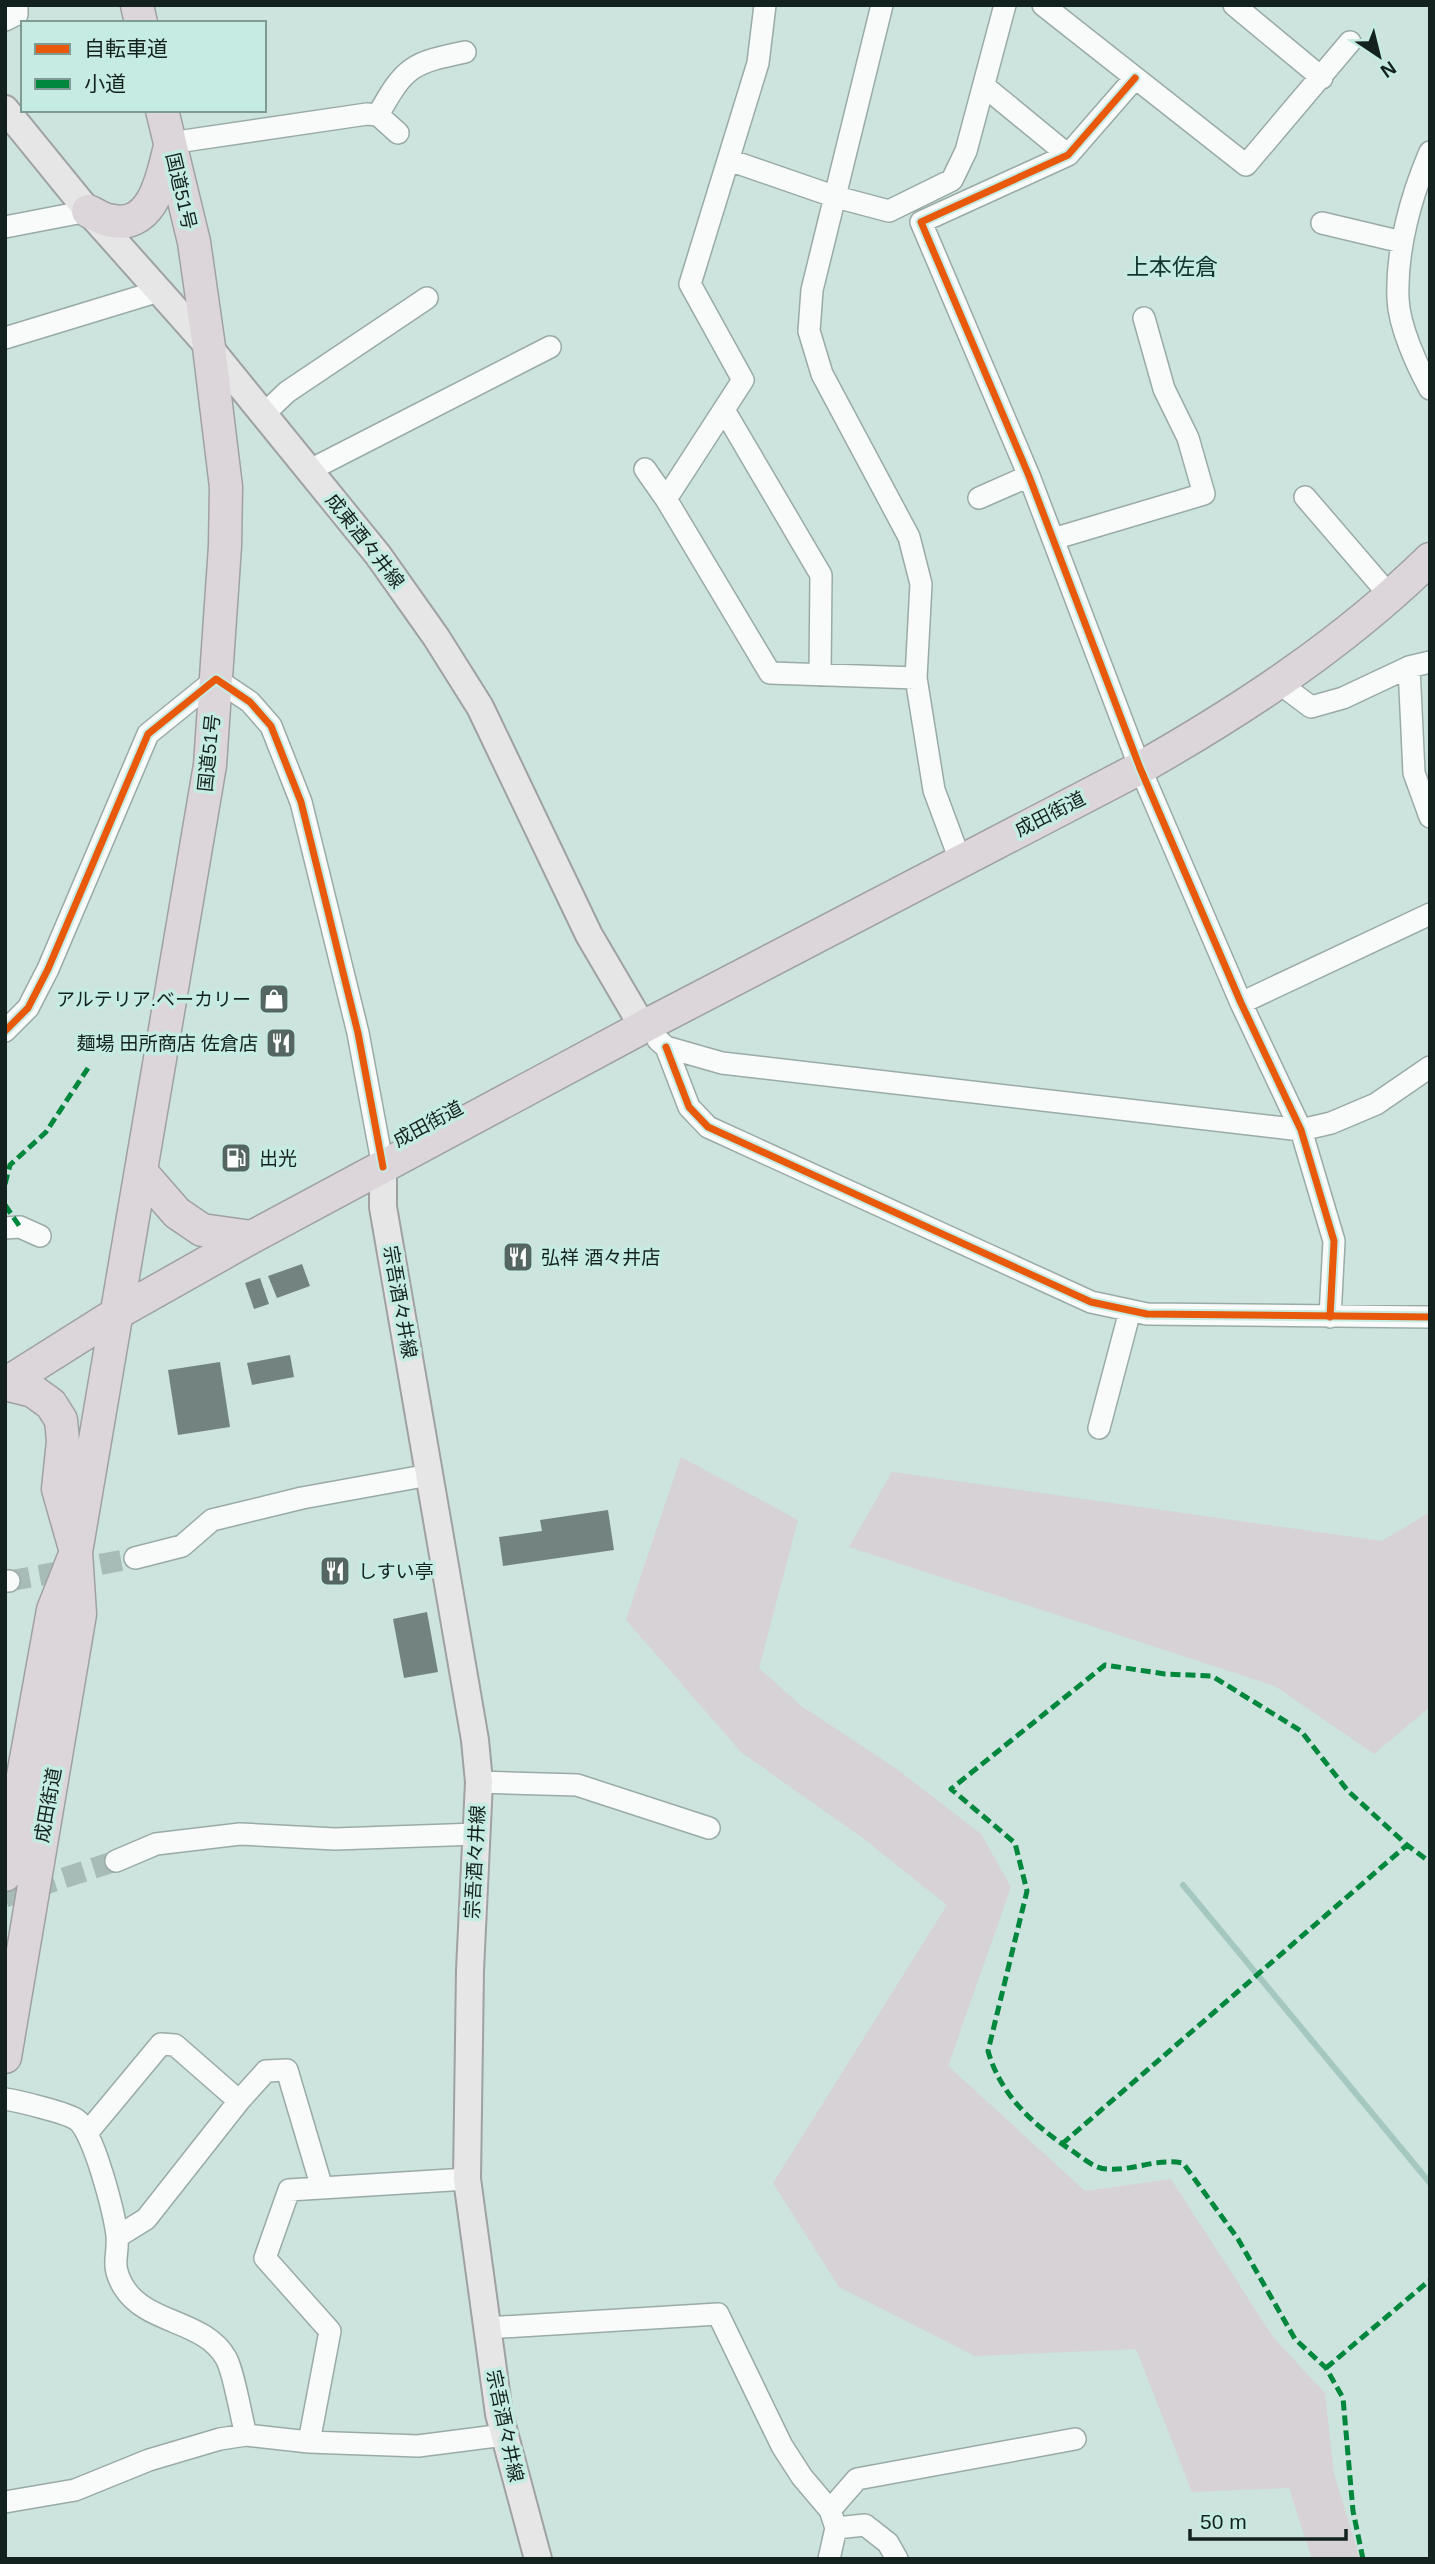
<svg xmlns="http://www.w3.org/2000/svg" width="1435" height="2564" font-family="Arial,'Noto Sans JP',sans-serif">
<rect width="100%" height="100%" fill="#cde3dd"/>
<!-- green -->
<path fill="#d6d2d5" d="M 681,1457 L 798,1520 L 759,1668 L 800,1705 L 898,1770 L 981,1834 L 1011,1887 L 948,2066 L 1085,2191 L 1171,2179 L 1273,2337 L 1325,2393 L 1334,2474 L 1360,2559 L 1312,2559 L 1289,2488 L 1192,2492 L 1136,2349 L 975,2356 L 839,2287 L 773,2183 L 947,1905 L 864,1839 L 741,1752 L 626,1620 Z
M 892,1472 L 1382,1541 L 1430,1512 L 1430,1707 L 1374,1754 L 1275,1686 L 849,1547 Z"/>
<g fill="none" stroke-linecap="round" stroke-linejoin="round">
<!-- stream -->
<path stroke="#a4c8c0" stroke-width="6" d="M 1183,1885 L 1430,2183"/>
</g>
<!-- building -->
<path fill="#738480" d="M 302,1264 L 310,1286 L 277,1298 L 268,1276 Z
M 260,1278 L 269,1304 L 254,1309 L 245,1283 Z
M 290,1355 L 294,1377 L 252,1385 L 247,1363 Z
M 220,1362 L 230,1427 L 178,1435 L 168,1370 Z
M 608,1510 L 614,1550 L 503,1566 L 499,1537 L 542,1531 L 540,1520 Z
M 427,1612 L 438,1672 L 404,1678 L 393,1619 Z"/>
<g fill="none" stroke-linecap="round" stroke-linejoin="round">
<!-- minor-tunnel -->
<path stroke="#a8bcb7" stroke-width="21" stroke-dasharray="21 10" stroke-linecap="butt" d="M 9,1581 L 135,1558
M 5,1897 L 116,1861"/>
<!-- minor casing -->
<g stroke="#9aaba7" stroke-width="24">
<path id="minor" d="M 882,5 L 812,290 L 809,331 L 822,374 L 909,537 L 921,584 L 916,678 L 934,790 L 960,860
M 1043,5 L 1246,165 L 1350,42
M 1234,5 L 1322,78
M 5,20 L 17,14 L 17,5
M 1135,78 L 1068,155 L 921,222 L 1029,476 L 1140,768 L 1241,1003 L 1301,1130 L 1334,1241 L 1330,1317
M 984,86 L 1068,155
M 378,115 C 405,66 412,63 465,52
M 170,143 L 367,114 L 378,115 L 398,133
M 1430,152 C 1411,196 1396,250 1398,299 C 1399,326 1417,366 1430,389
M 729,160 L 836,197 L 889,211 L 952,180 L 966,151 L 1005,5
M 1322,223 L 1402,242
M 5,227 L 88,211
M 5,338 L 159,291
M 724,410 L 821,575 L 820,675
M 264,414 L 287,392 L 427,298
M 645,469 L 666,499 L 770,673 L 916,678
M 310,470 L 550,347
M 1305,497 L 1391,597
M 979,498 L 1029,476
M 666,499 L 743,380 L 690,284 L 758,63 L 765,5
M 1053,539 L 1204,494 L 1188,438 L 1164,389 L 1144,318
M 1409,667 L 1414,773 L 1430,817
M 1279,683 L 1311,707 L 1343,698 L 1409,667 L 1430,662
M 1241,1003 L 1430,914
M 5,1031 L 28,1008 L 48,969 L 148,734 L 216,679 L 250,702 L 271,726 L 301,802 L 358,1033 L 383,1167
M 658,1040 L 666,1047 L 722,1063 L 1301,1130 L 1331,1123 L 1376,1104 L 1430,1067
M 666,1047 L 689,1107 L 708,1127 L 1091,1302 L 1147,1314 L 1430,1317
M 5,1228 L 20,1227 L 40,1236
M 1099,1428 L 1130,1311
M 135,1558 L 182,1546 L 212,1520 L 302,1498 L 429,1475
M 5,1581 L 9,1581
M 479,1782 L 577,1785 L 709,1828
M 116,1861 L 156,1844 L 240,1834 L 335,1839 L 477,1834
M 5,2099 C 18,2101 68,2113 77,2120 C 94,2132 114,2213 117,2235 C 119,2257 110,2263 123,2286 C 146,2325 204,2319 226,2358 C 234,2372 241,2417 246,2435
M 87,2133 L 161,2044 L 175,2045 L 239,2101
M 117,2237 L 146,2219 L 239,2101 L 266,2071 L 287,2070 L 322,2188
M 486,2328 L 718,2314 L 782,2446 L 802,2477 L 830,2510 L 836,2528 L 829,2559
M 309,2442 L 418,2446 L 504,2435
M 5,2502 L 75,2490 L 149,2460 L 220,2439 L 246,2435 L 309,2442 L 330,2331 L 265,2258 L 289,2190 L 467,2179
M 830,2510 L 857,2479 L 1075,2439
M 836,2528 L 865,2525 L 888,2543 L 897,2559"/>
</g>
<!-- major casing -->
<g stroke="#9fa1a3" stroke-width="30">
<path id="major" d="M 5,109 L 88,211 L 209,347 L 378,555 L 436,637 L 480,707 L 589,935 L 643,1027
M 383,1167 L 383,1207 L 475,1740 L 479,1782 L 470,1970 L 467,2179 L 499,2414 L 538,2559"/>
</g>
<!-- highway casing -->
<g stroke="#9fa1a3" stroke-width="35">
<path id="highway" d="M 137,5 L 141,23
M 88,211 C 95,214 102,219 108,220 C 152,232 162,179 169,150
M 142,1173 L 177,1213 L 202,1230 L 252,1237
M 5,1384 L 119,1312 L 252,1237 L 643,1027 L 1140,768 C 1244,709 1344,643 1430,559
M 5,1875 L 53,1610 L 76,1552 L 210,765 L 225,546 L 226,487 L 209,347 L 194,242 L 162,110
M 5,2057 L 80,1614 L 76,1552 L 58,1489 L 63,1441 L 61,1420 L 51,1404 L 33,1391 L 5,1384"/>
</g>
<!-- minor -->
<use href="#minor" stroke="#f8fbfa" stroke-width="21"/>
<!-- major -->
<use href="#major" stroke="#e6e6e6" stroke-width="26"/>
<!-- highway -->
<use href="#highway" stroke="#dcd6da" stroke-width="32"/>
<!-- quiet -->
<path stroke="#00873e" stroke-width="5" stroke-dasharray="10 5" stroke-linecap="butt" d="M 5,1184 L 10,1165 L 46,1132 L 90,1065
M 5,1205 L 20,1227
M 1062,2144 L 1407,1845
M 1326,2368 L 1430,2280
M 1363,2559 L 1353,2511 L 1343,2398 L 1326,2368 L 1295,2339 L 1238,2239 L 1183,2163 C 1156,2158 1133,2171 1108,2169 C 1095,2169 1084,2159 1074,2152 C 1036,2127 1001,2097 988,2051 L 1027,1891 L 1015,1843 L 951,1789 L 1105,1665 L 1165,1674 L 1212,1676 L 1301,1731 L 1348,1791 L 1407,1845 L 1430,1862"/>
<!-- cycleway casing -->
<g stroke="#c5ebe2" stroke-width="11">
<path id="cycleway" d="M 1135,78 L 1068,155 L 921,222 L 1029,476 L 1140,768 L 1241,1003 L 1301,1130 L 1334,1241 L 1330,1317
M 5,1031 L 28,1008 L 48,969 L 148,734 L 216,679 L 250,702 L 271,726 L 301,802 L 358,1033 L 383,1167
M 666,1047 L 689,1107 L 708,1127 L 1091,1302 L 1147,1314 L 1430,1317"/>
</g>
<!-- cycleway -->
<use href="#cycleway" stroke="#e8590c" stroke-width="7"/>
</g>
<!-- icons -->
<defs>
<g id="shop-square" transform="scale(1.575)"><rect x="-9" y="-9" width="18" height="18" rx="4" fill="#556662" stroke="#c5ebe2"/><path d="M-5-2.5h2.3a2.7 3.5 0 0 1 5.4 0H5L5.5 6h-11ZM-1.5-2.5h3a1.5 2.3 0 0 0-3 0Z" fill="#fff"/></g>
<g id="restaurant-square" transform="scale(1.575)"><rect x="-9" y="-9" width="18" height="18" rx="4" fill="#556662" stroke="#c5ebe2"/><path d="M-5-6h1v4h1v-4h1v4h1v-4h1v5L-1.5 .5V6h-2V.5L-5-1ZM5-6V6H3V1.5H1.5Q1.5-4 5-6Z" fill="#fff"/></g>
<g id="fuel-square" transform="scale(1.575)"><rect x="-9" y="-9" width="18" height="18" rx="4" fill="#556662" stroke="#c5ebe2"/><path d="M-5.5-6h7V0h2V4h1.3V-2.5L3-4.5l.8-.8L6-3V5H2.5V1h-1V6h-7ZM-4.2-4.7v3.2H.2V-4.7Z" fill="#fff"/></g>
</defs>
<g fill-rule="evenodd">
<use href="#shop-square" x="274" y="999"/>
<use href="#restaurant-square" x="281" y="1043"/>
<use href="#fuel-square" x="236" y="1158"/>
<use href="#restaurant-square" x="518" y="1257"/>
<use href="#restaurant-square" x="335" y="1571"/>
</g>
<g text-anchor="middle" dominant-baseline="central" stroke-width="7" stroke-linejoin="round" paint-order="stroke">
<!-- street labels -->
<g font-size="19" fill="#14221f" stroke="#c5ebe2">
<text transform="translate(181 191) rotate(77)">国道51号</text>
<text transform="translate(365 541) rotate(52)">成東酒々井線</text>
<text transform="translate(209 753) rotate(-84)">国道51号</text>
<text transform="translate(1050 814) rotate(-27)">成田街道</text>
<text transform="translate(428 1124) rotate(-28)">成田街道</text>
<text transform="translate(400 1302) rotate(80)">宗吾酒々井線</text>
<text transform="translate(48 1805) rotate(-80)">成田街道</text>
<text transform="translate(475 1862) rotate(-87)">宗吾酒々井線</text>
<text transform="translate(505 2426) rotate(78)">宗吾酒々井線</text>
</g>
<!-- poi labels -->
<g font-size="19" fill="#14221f" stroke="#c5ebe2" text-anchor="start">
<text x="251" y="999" text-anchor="end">アルテリア.ベーカリー</text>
<text x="258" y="1043" text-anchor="end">麺場 田所商店 佐倉店</text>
<text x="259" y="1158">出光</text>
<text x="541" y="1257">弘祥 酒々井店</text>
<text x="358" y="1571">しすい亭</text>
</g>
<!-- quarter labels -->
<g font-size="23" fill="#13352f" stroke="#c5ebe2">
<text x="1172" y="267">上本佐倉</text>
</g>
</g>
<!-- border -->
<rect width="1435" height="2564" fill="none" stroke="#14221f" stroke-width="14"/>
<!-- legend -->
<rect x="21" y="21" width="245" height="91" fill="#c5ebe2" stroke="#7e9b94" stroke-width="2"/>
<rect x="35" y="44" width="35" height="10" fill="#e8590c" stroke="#7e9b94" stroke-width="2"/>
<text x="84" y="56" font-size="21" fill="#14221f">自転車道</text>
<rect x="35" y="79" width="35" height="10" fill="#00873e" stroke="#7e9b94" stroke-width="2"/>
<text x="84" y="91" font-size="21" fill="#14221f">小道</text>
<!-- north arrow -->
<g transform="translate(1379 56) rotate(145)" stroke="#c5ebe2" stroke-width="5" paint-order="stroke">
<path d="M0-5L12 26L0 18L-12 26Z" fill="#14221f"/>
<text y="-10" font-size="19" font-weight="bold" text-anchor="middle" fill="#14221f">N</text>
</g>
<!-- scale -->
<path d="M1190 2529v10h156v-10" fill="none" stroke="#14221f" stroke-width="3.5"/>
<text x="1200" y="2529" font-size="21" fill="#14221f" stroke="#c5ebe2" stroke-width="5" paint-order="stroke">50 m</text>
</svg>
